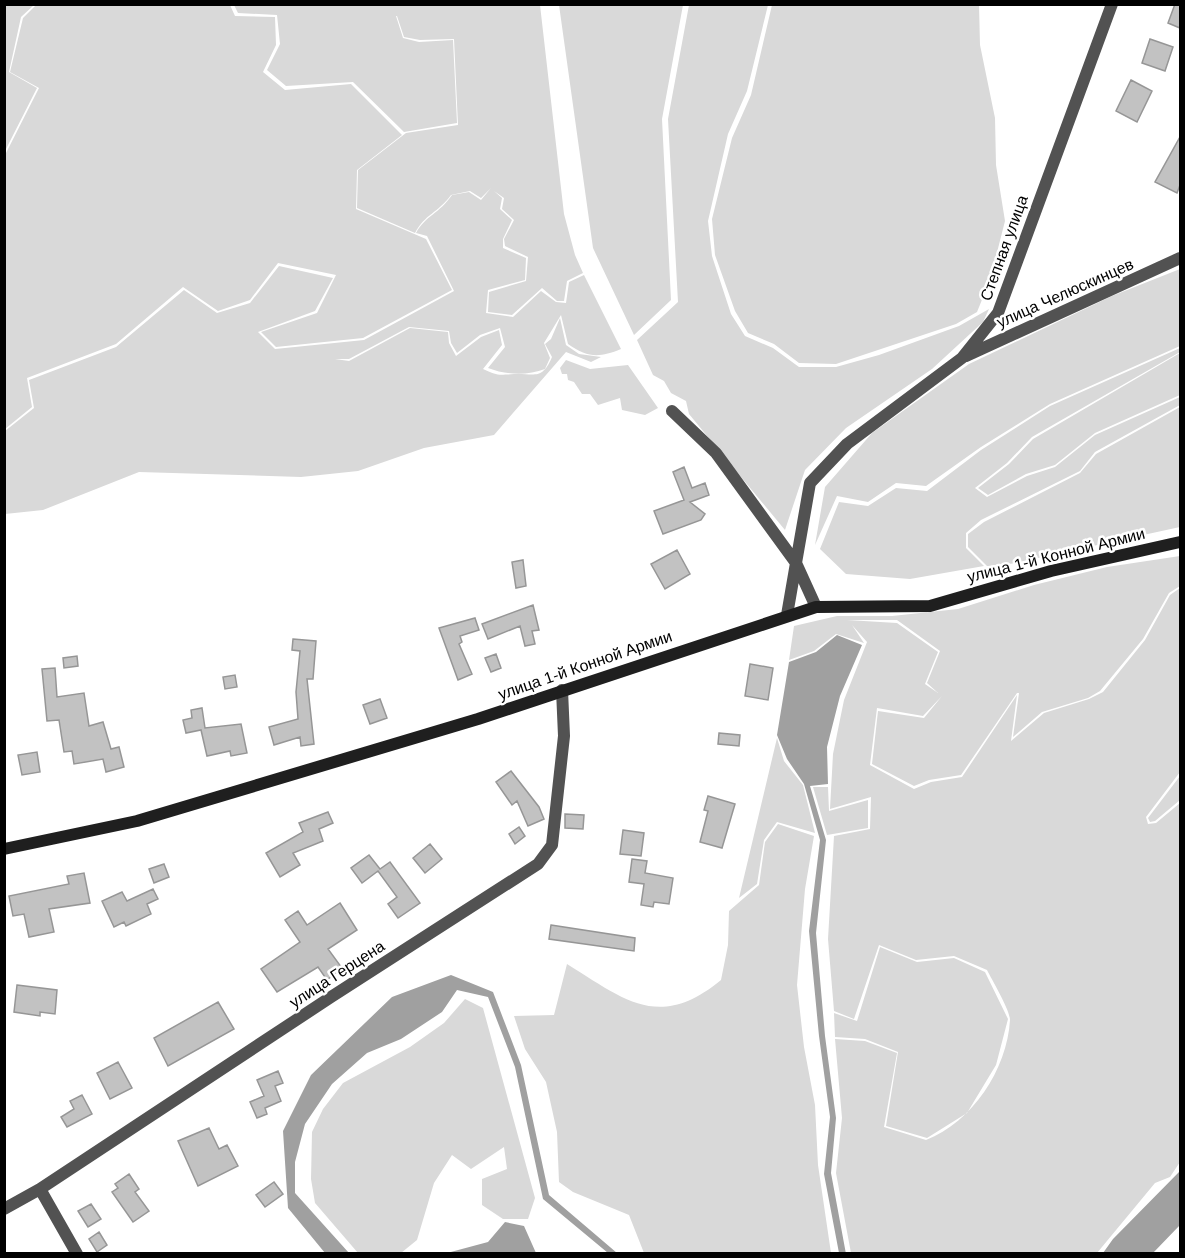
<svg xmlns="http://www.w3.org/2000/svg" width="1185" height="1258" font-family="Helvetica,sans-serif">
<rect width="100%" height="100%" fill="#fff"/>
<!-- green -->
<path fill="#d9d9d9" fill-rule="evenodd" d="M 5,4 L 34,5 L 21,17 L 9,72 L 37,88 L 5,151 Z
M 36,5 L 230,5 L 235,16 L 275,17 L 276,45 L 263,72 L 285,90 L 351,84 L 402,135 L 357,170 L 356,209 L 426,239 L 452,290 L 363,338 L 276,347 L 261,332 L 317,313 L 336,275 L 278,263 L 250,300 L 218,311 L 183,287 L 116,344 L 27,378 L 32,407 L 5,429 L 5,155 L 39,88 L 10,72 L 23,18 Z
M 234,5 L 540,5 L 564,214 L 575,255 L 583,273 L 567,281 L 564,301 L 557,301 L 542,288 L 512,315 L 488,312 L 489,292 L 526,281 L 528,257 L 505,246 L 504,239 L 514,220 L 502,209 L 504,198 L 494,191 L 502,198 L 500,209 L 512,220 L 503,239 L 503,248 L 526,258 L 525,280 L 488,290 L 486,313 L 513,317 L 541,291 L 556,302 L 566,303 L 569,282 L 584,275 L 621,349 C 599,358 588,358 568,344 L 561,315 L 544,343 L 550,358 L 545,369 C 527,376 506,375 488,368 L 505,347 L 500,328 L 480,335 L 457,353 L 451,343 L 449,331 L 409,327 L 349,359 L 335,359 L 349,361 L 410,328 L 448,332 L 449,343 L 456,356 L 481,337 L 499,330 L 502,345 L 483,369 C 498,376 498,375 514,374 C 534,373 542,381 552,357 L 545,344 L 551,339 L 560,318 L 566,345 L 579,354 L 601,357 L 591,362 L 566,352 L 494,435 L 424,448 L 358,471 L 301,477 L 139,472 L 43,510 L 5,514 L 5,431 L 34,408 L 29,380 L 116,347 L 184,290 L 217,313 L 250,303 L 279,266 L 333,278 L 315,311 L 258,332 L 275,349 L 364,340 L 454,291 L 427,236 L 416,233 C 426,215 439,214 452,195 L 469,192 L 481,200 L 491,188 L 481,198 L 470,191 L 451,195 C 438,213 425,214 415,233 L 357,208 L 358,170 L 406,133 L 458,125 L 454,39 L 420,40 L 404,37 L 397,16 L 396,16 L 403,38 L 419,42 L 453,40 L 457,123 L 404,132 L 353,82 L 286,86 L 267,70 L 280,44 L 277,15 L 238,13 Z
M 559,5 L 683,5 L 662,119 L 671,300 L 634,335 L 593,248 Z
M 689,5 L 768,5 L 747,91 L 728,134 L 708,221 L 712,256 L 731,314 L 745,336 L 773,348 L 799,367 L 836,367 L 879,355 L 959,326 L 989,309 L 983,322 L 932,369 L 846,428 L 805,470 L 785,530 L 689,414 L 686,401 L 671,393 L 664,381 L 653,375 L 637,340 L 678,302 L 668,119 Z
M 772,5 L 979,5 L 980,45 L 995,118 L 996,165 L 1005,221 L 990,280 L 977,312 L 956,324 L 836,364 L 799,363 L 774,344 L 748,333 L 735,311 L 715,255 L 712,219 L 732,138 L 751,95 Z
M 1180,269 L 1180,346 L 1050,404 L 981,447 L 926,486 L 896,483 L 868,502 L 837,496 L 815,545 L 825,487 L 872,433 L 969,364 L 1112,296 Z
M 1180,348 L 1180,352 L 1032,437 L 1007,463 L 975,488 L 987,497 L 1027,476 L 1055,467 L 1095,435 L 1180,397 L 1180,405 L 1095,452 L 1080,471 L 981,520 L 966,533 L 966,548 L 984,566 L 910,579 L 846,574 L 820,549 L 839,502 L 868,506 L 896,488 L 927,491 L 981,450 L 1050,406 Z
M 1180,353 L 1180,395 L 1095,433 L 1055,465 L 1026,474 L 988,495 L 978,488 L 1009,464 L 1033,439 Z
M 566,360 L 590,369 L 628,365 L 658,408 L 645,415 L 622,410 L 620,398 L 598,405 L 590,394 L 582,394 L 574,382 L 568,380 L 567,374 L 562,374 L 560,368 Z
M 1180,407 L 1180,527 L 996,567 L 987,566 L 968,547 L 968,534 L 984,522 L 1080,473 L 1096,454 Z
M 1180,556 L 1180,586 L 1169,593 L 1143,639 L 1100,691 L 1088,698 L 1042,712 L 1013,737 L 1019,693 L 1017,693 L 961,775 L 929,780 L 914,786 L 872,764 L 878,711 L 924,718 L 942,696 L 923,716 L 877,708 L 870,765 L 914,789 L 931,782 L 962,777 L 1017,695 L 1011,741 L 1044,713 L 1089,699 L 1103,692 L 1145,640 L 1170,595 L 1180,588 L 1180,772 L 1146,817 L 1148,824 L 1156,823 L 1180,803 L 1180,1162 L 1170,1177 L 1155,1183 L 1097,1253 L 851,1253 L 836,1173 L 842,1118 L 835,1039 L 865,1041 L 897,1053 L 884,1127 L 926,1140 C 972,1122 1007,1070 1010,1020 C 1010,1010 992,980 987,970 L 954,956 L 916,960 L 879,945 L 854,1019 L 834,1011 L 828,939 L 834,836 L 870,829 L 871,797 L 830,809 L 833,754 L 844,700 L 867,642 L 852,625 L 864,643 L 836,634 L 814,651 L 789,660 L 794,626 L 837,616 L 892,616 L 958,609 L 1034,585 L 1107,567 ZM 847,620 L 897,620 L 940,651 L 927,683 L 938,693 L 925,684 L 938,652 L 897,623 Z
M 777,738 L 784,761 L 803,785 L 815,833 L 777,822 L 764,840 L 757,884 L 739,898 Z
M 1180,776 L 1180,800 L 1155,821 L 1150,822 L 1148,818 Z
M 813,787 L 828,787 L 829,811 L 868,800 L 868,828 L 827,835 Z
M 778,824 L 814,836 L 805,889 L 797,985 L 804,1047 L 815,1105 L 818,1165 L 831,1253 L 644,1253 L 629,1215 L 573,1192 L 559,1182 L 557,1132 L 546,1082 L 525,1049 L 514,1016 L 554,1015 L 567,964 C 625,1000 659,1031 721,980 L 728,945 L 729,911 L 759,885 L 765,842 Z
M 880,947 L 917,962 L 954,958 L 985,972 L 1008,1019 L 996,1065 L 967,1113 L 927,1138 L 886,1126 L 898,1052 L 865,1039 L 835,1037 L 834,1013 L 857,1021 Z
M 465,999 L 483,1008 L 535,1198 L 528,1219 L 503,1219 L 482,1205 L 482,1179 L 507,1169 L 504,1147 L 471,1169 L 452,1155 L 434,1183 L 417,1240 L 401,1253 L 358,1253 L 315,1203 L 311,1179 L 312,1132 L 323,1109 L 343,1083 L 410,1047 L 444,1023 Z"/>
<!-- water -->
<path fill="#a0a0a0" d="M 837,635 L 862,645 L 840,696 L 827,747 L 828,784 L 810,786 L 826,840 L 816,933 L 825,1036 L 836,1118 L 831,1173 L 846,1254 L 839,1253 L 824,1174 L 830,1117 L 819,1036 L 809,931 L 820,840 L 804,784 L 787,759 L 777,735 L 789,662 L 816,652 Z
M 451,975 L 493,992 L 521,1065 L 549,1195 L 617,1253 L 608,1253 L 543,1199 L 515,1067 L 488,997 L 457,990 L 442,1012 L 401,1039 L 367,1053 L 332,1084 L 305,1124 L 295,1162 L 295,1193 L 349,1253 L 325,1253 L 288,1208 L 283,1131 L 311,1075 L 392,997 Z
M 1180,1171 L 1180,1225 L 1153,1253 L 1103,1253 L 1113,1239 Z
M 505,1222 L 524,1226 L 536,1253 L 447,1253 L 488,1242 Z"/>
<!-- building -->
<path fill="#c2c2c2" stroke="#969696" stroke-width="1.5" d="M 1175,4 L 1180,4 L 1180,28 L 1168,23 Z
M 1150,39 L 1173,47 L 1165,71 L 1142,63 Z
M 1131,80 L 1152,91 L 1137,122 L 1116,111 Z
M 1180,137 L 1180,185 L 1177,193 L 1155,182 Z
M 684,467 L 692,488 L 705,483 L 709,495 L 690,502 L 705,514 L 701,520 L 663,534 L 654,511 L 684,500 L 673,472 Z
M 677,550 L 690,574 L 665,589 L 651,564 Z
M 523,560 L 526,586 L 516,588 L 512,562 Z
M 533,605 L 539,630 L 532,631 L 535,644 L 525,646 L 520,626 L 488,639 L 482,624 Z
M 475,618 L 479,630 L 460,636 L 462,642 L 459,644 L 472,674 L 458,680 L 439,628 Z
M 293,639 L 316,641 L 313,679 L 307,679 L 314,744 L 301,746 L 300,737 L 274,745 L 269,727 L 298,719 L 296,692 L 300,651 L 292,650 Z
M 496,654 L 501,668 L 491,672 L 485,658 Z
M 77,656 L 78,666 L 64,668 L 63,658 Z
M 750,664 L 773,668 L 768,700 L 745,696 Z
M 55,668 L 57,697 L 84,693 L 89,726 L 103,722 L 111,749 L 119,747 L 124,767 L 106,772 L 103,759 L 74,764 L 72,751 L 64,752 L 59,720 L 47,721 L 42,669 Z
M 235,675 L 237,687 L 225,689 L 223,677 Z
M 380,699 L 387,718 L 370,724 L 363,705 Z
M 202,708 L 205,728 L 241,724 L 247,753 L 231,756 L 230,751 L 207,756 L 201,730 L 186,733 L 183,720 L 192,718 L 191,710 Z
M 719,733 L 740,735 L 739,746 L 718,744 Z
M 37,752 L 40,772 L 22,775 L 18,755 Z
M 511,771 L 539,807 L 544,819 L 528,826 L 517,801 L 512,805 L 496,782 Z
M 708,796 L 735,804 L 722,848 L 700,842 L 708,811 L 704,810 Z
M 328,812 L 333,823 L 319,829 L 323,841 L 293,853 L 300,865 L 280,877 L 266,853 L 303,832 L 299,823 Z
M 565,814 L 584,815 L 583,829 L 565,828 Z
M 519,827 L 525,836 L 515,844 L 509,834 Z
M 623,830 L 644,833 L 641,856 L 620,854 Z
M 430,844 L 442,859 L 425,873 L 413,858 Z
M 369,855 L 380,869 L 390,862 L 420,903 L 398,918 L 388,904 L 397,897 L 378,871 L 362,883 L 351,868 Z
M 632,859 L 647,861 L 645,873 L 673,878 L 669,904 L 654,902 L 653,907 L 641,905 L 644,884 L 629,882 Z
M 164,864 L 169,877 L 154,883 L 149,869 Z
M 84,873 L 90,903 L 49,909 L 54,932 L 29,937 L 24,914 L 13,916 L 9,896 L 69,884 L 67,876 Z
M 153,889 L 158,899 L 147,904 L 151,914 L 126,926 L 124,922 L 114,927 L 102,901 L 122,892 L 127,901 Z
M 340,903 L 357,930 L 328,949 L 342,968 L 327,980 L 318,967 L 277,992 L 261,969 L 300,942 L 285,920 L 298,911 L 307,925 Z
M 551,925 L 635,938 L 634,951 L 549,939 Z
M 17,985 L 57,990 L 55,1014 L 40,1012 L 40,1016 L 14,1012 Z
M 218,1002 L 234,1029 L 168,1066 L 154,1038 Z
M 118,1062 L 132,1088 L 110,1099 L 97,1073 Z
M 278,1071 L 283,1083 L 275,1086 L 281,1101 L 265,1108 L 267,1114 L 257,1118 L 250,1102 L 264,1096 L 257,1080 Z
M 82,1095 L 92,1114 L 67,1127 L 61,1117 L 74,1109 L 70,1101 Z
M 209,1128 L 219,1149 L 227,1145 L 238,1166 L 198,1186 L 178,1141 Z
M 129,1174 L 139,1189 L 135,1192 L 149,1211 L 133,1222 L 112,1192 L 118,1188 L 115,1184 Z
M 274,1182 L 283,1194 L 265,1207 L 256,1195 Z
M 91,1204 L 101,1219 L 88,1227 L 78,1211 Z
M 99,1232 L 107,1245 L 97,1252 L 89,1239 Z"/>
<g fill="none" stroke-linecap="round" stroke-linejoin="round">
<!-- minor -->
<path stroke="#525252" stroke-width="12" d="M 966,356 L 1180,258
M 672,411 L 716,453 L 796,563 L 787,615
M 816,607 L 796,563 L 810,483 L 847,444 L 962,358 L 998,313 L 1112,4
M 40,1189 L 77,1254
M 4,1209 L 40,1189 L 331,997 L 538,864 L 552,845 L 564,736 L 562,690"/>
<!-- secondary -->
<path stroke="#1f1f1f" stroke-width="12" d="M 4,849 L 137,821 L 478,719 L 816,607 L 930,606 L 1051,571 L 1180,542"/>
</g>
<g text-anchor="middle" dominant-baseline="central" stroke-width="5" stroke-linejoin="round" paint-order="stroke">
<!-- street labels -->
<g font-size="16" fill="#000" stroke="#fff">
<text transform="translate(1004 248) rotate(-70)">Степная улица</text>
<text transform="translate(1065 293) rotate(-24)">улица Челюскинцев</text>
<text transform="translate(1056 555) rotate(-14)">улица 1-й Конной Армии</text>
<text transform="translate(585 665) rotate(-19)">улица 1-й Конной Армии</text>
<text transform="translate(337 974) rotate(-33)">улица Герцена</text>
</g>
</g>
<!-- border -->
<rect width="1185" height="1258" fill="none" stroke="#000000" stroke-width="12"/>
</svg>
